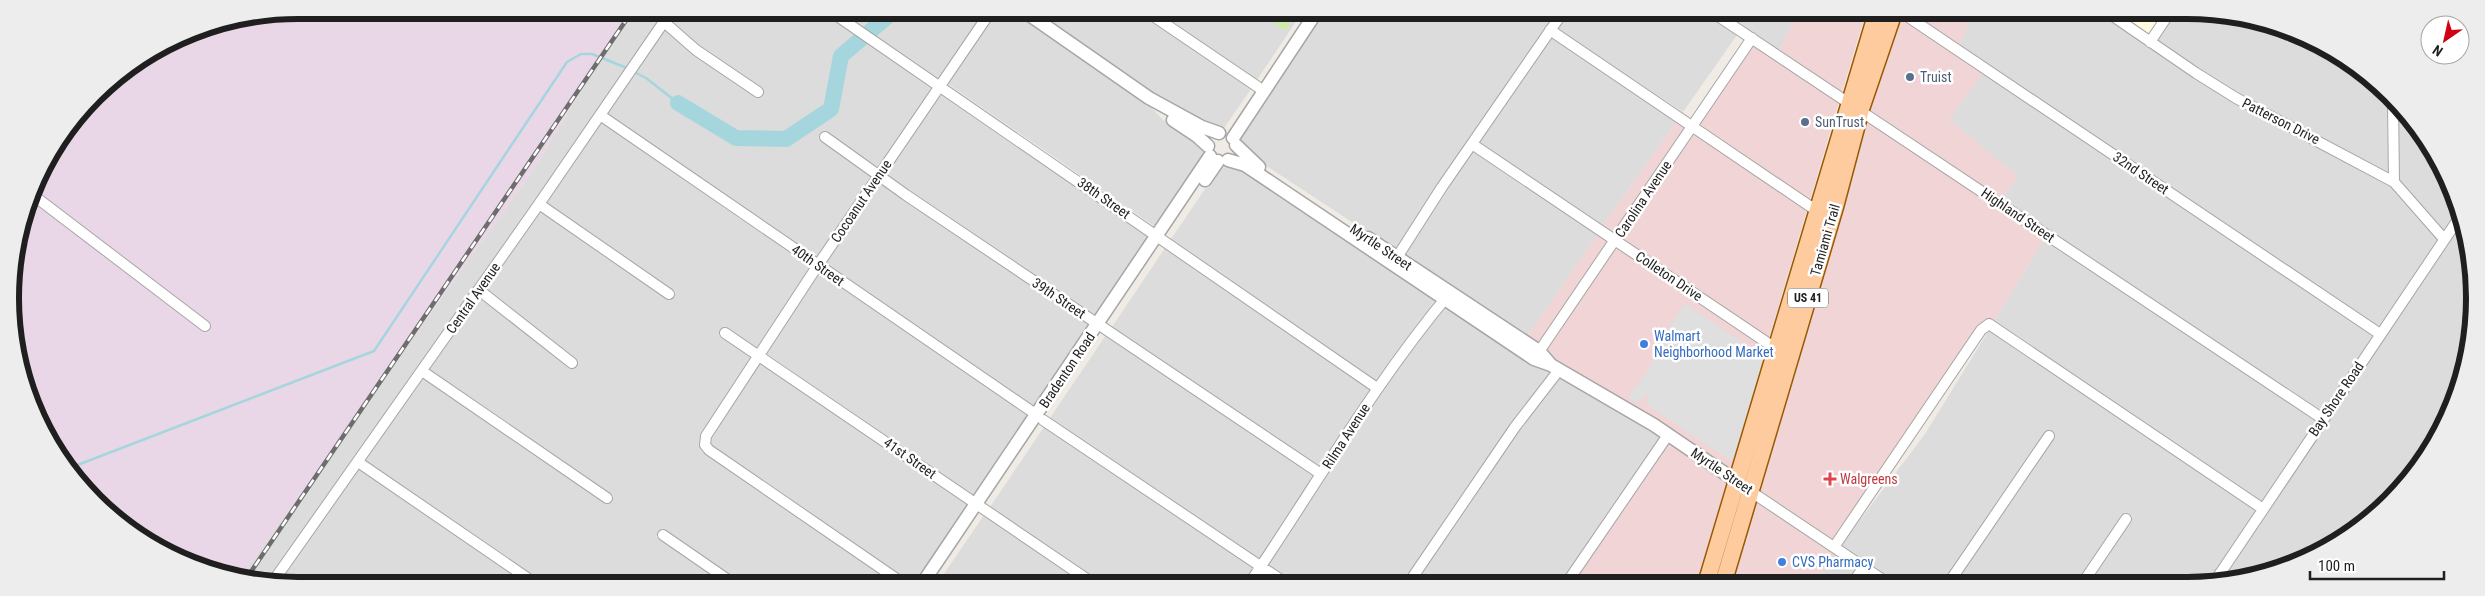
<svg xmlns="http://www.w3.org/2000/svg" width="2485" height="596" font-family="'Roboto Condensed',sans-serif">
<rect width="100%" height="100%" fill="#f0ebe5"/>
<!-- residential -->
<path fill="#dddcdc" d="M 629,10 L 666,10 L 535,201 L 266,583 L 241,577 L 534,169 Z
M 677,10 L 821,11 L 934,87 L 879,168 L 824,130 L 818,138 L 873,177 L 817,258 L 607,113 L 664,29 L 693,54 L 759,98 L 764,90 L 699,45 L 670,21 Z
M 840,11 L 986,11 L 940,79 Z
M 997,11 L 1015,11 L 1146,102 L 1163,120 L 1194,140 L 1203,148 L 1205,156 L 1157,228 L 948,84 Z
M 1034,11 L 1136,11 L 1251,89 L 1224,128 L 1219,128 L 1189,115 L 1152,93 Z
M 1155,11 L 1303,11 L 1257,80 Z
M 1323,11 L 1557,12 L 1396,251 L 1259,161 L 1239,138 Z
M 1568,12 L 1703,12 L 1737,35 L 1683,112 L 1557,29 Z
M 1722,12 L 1797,12 L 1780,50 Z
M 1975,12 L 2098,12 L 2194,78 L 2233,102 L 2390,185 L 2438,240 L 2379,327 L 1959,45 Z
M 2176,12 L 2225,13 L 2331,49 L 2388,99 L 2387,128 L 2389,173 L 2239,93 L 2157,41 Z
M 1551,37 L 1677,121 L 1603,225 L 1479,142 Z
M 1983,73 L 2373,336 L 2322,412 L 2001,198 L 2018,177 L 1948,119 Z
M 942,93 L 1151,237 L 1098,317 L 886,174 Z
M 2397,107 L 2416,123 L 2458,210 L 2444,231 L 2399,179 Z
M 601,121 L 811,267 L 757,348 L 724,326 L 718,335 L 752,357 L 702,433 L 699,444 L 701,451 L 706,455 L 896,584 L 744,584 L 662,528 L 656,537 L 725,584 L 545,584 L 365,460 L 423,378 L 608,504 L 614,496 L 429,369 L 479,297 L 572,369 L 579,362 L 485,289 L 540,211 L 670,301 L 676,292 L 546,202 Z
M 1473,151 L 1598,234 L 1527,337 L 1404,256 Z
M 1228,166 L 1242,170 L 1437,302 L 1377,381 L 1171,239 L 1220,167 Z
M 880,182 L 1092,326 L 1036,408 L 824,264 Z
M 2463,219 L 2465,224 L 2472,336 L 2445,426 L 2390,502 L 2314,556 L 2239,579 L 2227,571 Z
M 2044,239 L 2316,421 L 2261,502 L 1994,321 Z
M 1165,248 L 1371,390 L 1319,467 L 1112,327 Z
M 819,272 L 1030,417 L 975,497 L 765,353 Z
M 1445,307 L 1534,366 L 1552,372 L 1511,425 L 1403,584 L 1296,584 L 1268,564 L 1352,432 L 1424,331 Z
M 1989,330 L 2256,511 L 2207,584 L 2087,584 L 2133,517 L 2125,512 L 2076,584 L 1954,584 L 2055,435 L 2048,430 L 1942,584 L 1899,584 L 1841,545 L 1925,434 Z
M 1106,335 L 1314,476 L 1260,559 L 1050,418 Z
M 759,362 L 970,506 L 916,584 L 913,584 L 710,444 L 710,437 Z
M 1560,376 L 1593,394 L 1660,438 L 1561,584 L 1414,584 L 1519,430 Z
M 1044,427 L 1254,568 L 1243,584 L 1103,584 L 990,507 Z
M 358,469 L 396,495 L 527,584 L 299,583 L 284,574 Z
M 984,515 L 1085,584 L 937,584 Z
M 1835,553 L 1857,569 L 1847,584 L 1813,584 Z"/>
<!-- commercial -->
<path fill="#f1d4d5" d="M 1797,12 L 1866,12 L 1842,92 L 1780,50 Z
M 1911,12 L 1975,12 L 1959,45 Z
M 1897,16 L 1983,73 L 1949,119 L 2018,177 L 2001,198 L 1866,107 Z
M 1753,45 L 1839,102 L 1810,200 L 1700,124 Z
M 1863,117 L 2044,239 L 1994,321 L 1988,317 L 1977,327 L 1833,540 L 1756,488 Z
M 1677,121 L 1686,127 L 1614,233 L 1603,225 Z
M 1694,132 L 1807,210 L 1769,338 L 1622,238 Z
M 1598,234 L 1609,241 L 1538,345 L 1527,337 Z
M 1616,246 L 1766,348 L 1730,471 L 1657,420 L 1554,361 L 1545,351 Z
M 1669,442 L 1727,481 L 1696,584 L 1572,584 Z
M 1753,499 L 1835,553 L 1813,584 L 1727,584 Z"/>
<!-- industrial -->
<path fill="#e9d7e7" d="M 298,10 L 629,10 L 534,169 L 241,577 L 154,547 L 70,474 L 25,390 L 11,279 L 32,200 L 206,333 L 211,324 L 35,190 L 40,170 L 108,82 L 188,32 Z"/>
<!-- education -->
<path fill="#fffcdf" d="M 2119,12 L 2165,12 L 2148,33 Z"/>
<!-- grass -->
<path fill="#cfeaaa" d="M 1257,11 L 1299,11 L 1285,31 Z"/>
<!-- parking -->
<path fill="#dfdfdf" d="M 1685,303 L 1758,353 L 1763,365 L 1734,459 L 1729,459 L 1717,452 L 1646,404 L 1649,398 L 1646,396 L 1637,403 L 1628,397 L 1651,366 L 1654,351 Z"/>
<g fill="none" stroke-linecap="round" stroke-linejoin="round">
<!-- stream -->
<path stroke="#a5d6de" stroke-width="2.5" d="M 632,71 L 646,78 L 678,103
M 67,469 L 374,351 L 567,62 L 581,54 L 592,54 L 627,68"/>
<!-- river -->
<path stroke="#a5d6de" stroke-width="16" d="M 678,103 L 736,138 L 786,139 L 831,109 L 841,56 L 894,11"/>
<!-- minor casing -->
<g stroke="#a6a6a6" stroke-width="12">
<path id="minor" d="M 830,11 L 1377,388
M 1146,11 L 1258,87
M 1712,12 L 2323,419
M 1901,12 L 2380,334
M 2107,12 L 2196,73 L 2236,98 L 2394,182 L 2444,239
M 664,22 L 696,50 L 758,92
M 1550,30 L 1817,211 L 1822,212
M 2150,42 L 2170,12
M 2393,103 L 2394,182
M 600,115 L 1037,415
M 825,137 L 906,195 L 1321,474
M 1472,144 L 1781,352
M 33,195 L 205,326
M 539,204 L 669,294
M 1394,262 L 1442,187 L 1563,12
M 479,290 L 572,363
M 725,333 L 1094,584
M 1536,356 L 1752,38
M 422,371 L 607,498
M 1043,420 L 1287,584
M 358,462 L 536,584
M 1750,491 L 1889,584
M 663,535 L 734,584
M 1834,547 L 1981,330 L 1989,324 L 2263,509
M 2220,573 L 2233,581
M 278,575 L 290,583
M 272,583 L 539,204 L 672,10
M 904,584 L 709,450 L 705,445 L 706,436 L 818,265 L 991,11
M 1249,584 C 1315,487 1373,385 1449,294
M 1408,584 L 1515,427 L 1559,370
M 1566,584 L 1668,435
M 1852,584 L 1864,567
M 1948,584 L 2049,436
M 2082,584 L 2126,519
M 2213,584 L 2461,215"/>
</g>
<!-- tertiary casing -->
<g stroke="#a6a6a6" stroke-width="15">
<path id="tertiary" d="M 1024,11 L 1149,98 L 1202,127 L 1219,133
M 1173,120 L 1197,136 L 1208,146
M 1233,138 L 1317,11
M 1236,145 L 1259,167
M 1228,160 L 1245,165 L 1534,359 L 1551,365 L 1654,425 L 1742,485
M 1205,180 L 1218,161
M 1368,238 L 1539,351 L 1551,365
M 922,584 L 1210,156"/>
</g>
<!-- primary casing -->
<g stroke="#9a5900" stroke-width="19">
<path id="primary" d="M 1706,584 L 1877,12
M 1723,584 L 1835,207 L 1861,109 L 1894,12"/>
</g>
<!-- minor -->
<use href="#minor" stroke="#fff" stroke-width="10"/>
<!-- tertiary -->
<use href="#tertiary" stroke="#fff" stroke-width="12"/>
<!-- primary -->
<use href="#primary" stroke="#fdcb9d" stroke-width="16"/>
<!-- rail casing -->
<g stroke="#6d6d6d" stroke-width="4.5">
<path id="rail" d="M 246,579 L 633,10"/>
</g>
<!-- rail -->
<use href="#rail" stroke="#fff" stroke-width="2.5" stroke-dasharray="8" stroke-linecap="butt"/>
</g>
<!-- markers -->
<g fill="#5c6f8a" stroke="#fff" stroke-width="2">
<circle cx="1910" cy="77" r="5"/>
<circle cx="1805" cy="122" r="5"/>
</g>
<g fill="#3f7fe0" stroke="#fff" stroke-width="2">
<circle cx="1644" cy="344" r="5"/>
<circle cx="1782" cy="562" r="5"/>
</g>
<path fill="#e0444e" stroke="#fff" stroke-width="2" d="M1827.5 471.5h5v5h5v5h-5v5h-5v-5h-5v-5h5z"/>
<g text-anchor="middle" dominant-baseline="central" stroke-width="5" stroke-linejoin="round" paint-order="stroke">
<!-- shield labels -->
<rect fill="#fff" stroke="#626262" stroke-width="1" x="1788" y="288.5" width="40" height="19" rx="4"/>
<g font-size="12" font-weight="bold" fill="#1f1f1f">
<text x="1808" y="298">US 41</text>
</g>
<!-- service labels -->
<g font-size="14" fill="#4e5e75" stroke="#fff" text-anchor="start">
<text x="1920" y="77">Truist</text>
<text x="1815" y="122">SunTrust</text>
</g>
<!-- street labels -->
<g font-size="14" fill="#1f1f1f" stroke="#fff">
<text transform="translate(2281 121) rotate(27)">Patterson Drive</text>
<text transform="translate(2141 173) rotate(34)">32nd Street</text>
<text transform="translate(1104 198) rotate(35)">38th Street</text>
<text transform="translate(1643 199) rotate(-56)">Carolina Avenue</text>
<text transform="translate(861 201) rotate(-56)">Cocoanut Avenue</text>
<text transform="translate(2018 215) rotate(34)">Highland Street</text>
<text transform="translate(1825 240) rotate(-74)">Tamiami Trail</text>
<text transform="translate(1381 247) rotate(34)">Myrtle Street</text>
<text transform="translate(818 265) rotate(35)">40th Street</text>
<text transform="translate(1669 276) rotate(34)">Colleton Drive</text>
<text transform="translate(473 298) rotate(-55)">Central Avenue</text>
<text transform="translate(1059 298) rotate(34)">39th Street</text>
<text transform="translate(1067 370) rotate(-56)">Bradenton Road</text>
<text transform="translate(2336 399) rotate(-56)">Bay Shore Road</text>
<text transform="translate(1346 436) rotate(-57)">Rilma Avenue</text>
<text transform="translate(910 458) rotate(35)">41st Street</text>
<text transform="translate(1722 471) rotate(34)">Myrtle Street</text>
</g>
<!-- shop labels -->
<g font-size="14" fill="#366cbe" stroke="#fff" text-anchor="start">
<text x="1654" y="336">Walmart<tspan x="1654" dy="16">Neighborhood Market</tspan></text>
<text x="1792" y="562">CVS Pharmacy</text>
</g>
<!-- health labels -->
<g font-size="14" fill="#be3a42" stroke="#fff" text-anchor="start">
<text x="1840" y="479">Walgreens</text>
</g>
</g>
<!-- crop -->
<path d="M0 0H2485V596H0ZM298 19H2187A279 279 0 0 1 2466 298V298A279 279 0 0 1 2187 577H298A279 279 0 0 1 19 298V298A279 279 0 0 1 298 19Z" fill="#ededed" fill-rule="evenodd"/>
<path fill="none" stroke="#1f1f1f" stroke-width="6" d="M298 19H2187A279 279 0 0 1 2466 298V298A279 279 0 0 1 2187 577H298A279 279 0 0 1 19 298V298A279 279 0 0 1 298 19Z"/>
<!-- north arrow -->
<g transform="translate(2445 40) rotate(214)"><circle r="24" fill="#ffffff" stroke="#a5a5a5"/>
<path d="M0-4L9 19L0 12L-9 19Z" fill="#ce0012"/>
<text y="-8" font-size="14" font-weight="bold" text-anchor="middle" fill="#1f1f1f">N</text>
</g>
<!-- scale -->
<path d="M2310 571v8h134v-8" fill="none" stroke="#1f1f1f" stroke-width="2.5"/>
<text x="2318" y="571" font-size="15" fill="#1f1f1f" stroke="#ffffff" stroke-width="4" paint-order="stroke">100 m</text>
</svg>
